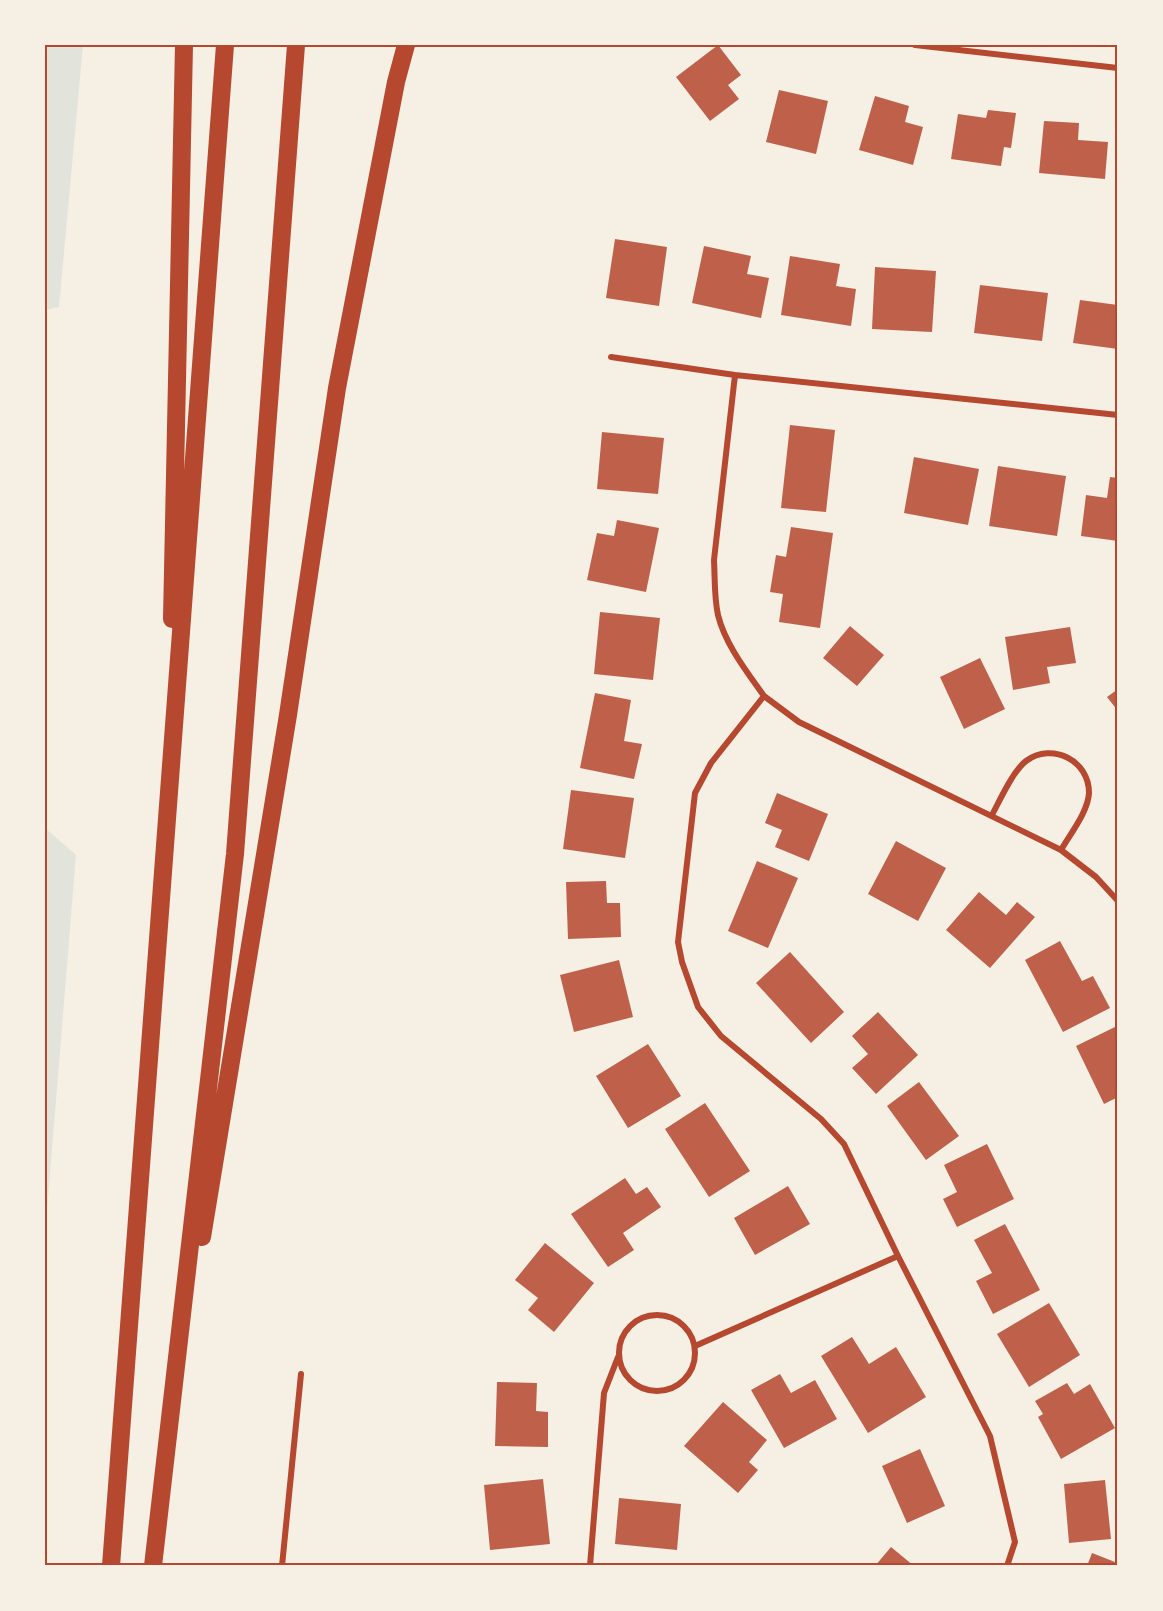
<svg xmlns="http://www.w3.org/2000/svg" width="1163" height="1611" font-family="Figtree,sans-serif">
<rect width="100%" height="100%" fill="#f6efe4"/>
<!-- green -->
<path fill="#e2e4dc" d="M 45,45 L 83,45 L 59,307 L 45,310 Z
M 45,828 L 76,855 L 45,1235 Z"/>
<!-- building -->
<path fill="#bf614a" d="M 718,45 L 741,75 L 728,85 L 739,99 L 710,121 L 676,77 Z
M 779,90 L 828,101 L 816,154 L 766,142 Z
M 875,96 L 909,106 L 905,122 L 923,127 L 913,165 L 859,150 Z
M 988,110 L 1016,113 L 1011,148 L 1004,147 L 1001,166 L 951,159 L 958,114 L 986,118 Z
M 1044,121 L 1079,123 L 1078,140 L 1108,142 L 1105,179 L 1039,173 Z
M 615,239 L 667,247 L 659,306 L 606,298 Z
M 704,246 L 751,256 L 747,274 L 769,278 L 761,318 L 692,303 Z
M 790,256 L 840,264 L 836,286 L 856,289 L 851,326 L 781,315 Z
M 875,267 L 936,271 L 932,332 L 872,329 Z
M 980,285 L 1048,293 L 1042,341 L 974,333 Z
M 1080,300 L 1118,305 L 1118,349 L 1073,343 Z
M 790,425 L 835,430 L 826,512 L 781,508 Z
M 602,432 L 664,438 L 658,494 L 597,489 Z
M 914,457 L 979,469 L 968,525 L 904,513 Z
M 998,466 L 1066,476 L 1057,536 L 989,526 Z
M 1110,477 L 1118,478 L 1118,541 L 1081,536 L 1086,495 L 1107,498 Z
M 617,520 L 659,528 L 646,592 L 587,580 L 597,533 L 614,536 Z
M 791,527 L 833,533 L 820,628 L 779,622 L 783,594 L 770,592 L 776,555 L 786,557 Z
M 600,612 L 660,618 L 653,680 L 594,674 Z
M 850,626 L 884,655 L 857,686 L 823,658 Z
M 1070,627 L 1076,663 L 1047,667 L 1050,683 L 1013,690 L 1005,637 Z
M 980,658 L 1005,709 L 964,729 L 940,677 Z
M 1118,689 L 1118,711 L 1107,697 Z
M 595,693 L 631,700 L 624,741 L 642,744 L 634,779 L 580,768 Z
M 571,790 L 634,798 L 625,858 L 563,849 Z
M 777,793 L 828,814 L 809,861 L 775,847 L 782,830 L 765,823 Z
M 896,841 L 946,868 L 918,921 L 868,894 Z
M 757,861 L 798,878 L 768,948 L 728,931 Z
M 606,881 L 607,903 L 620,903 L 621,937 L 568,939 L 566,882 Z
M 979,892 L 1006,915 L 1017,902 L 1035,917 L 990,968 L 946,930 Z
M 1060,941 L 1082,981 L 1093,976 L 1110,1008 L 1063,1032 L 1025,960 Z
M 790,952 L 844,1012 L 811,1043 L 756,983 Z
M 619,960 L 633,1017 L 574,1032 L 560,975 Z
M 878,1012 L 918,1055 L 876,1094 L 852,1068 L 868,1054 L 852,1036 Z
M 1117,1026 L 1118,1097 L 1104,1104 L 1076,1046 Z
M 648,1044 L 681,1096 L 628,1128 L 596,1076 Z
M 919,1082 L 959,1136 L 926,1160 L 887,1106 Z
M 705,1103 L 750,1171 L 709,1197 L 665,1129 Z
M 987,1144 L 1014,1199 L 957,1227 L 943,1199 L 957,1192 L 944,1165 Z
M 625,1178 L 636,1194 L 647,1187 L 661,1207 L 623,1233 L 634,1250 L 608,1267 L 571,1214 Z
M 788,1186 L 810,1224 L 755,1255 L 734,1218 Z
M 1005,1224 L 1040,1290 L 993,1314 L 976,1281 L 992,1273 L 974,1240 Z
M 545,1243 L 594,1283 L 554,1332 L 528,1310 L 538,1298 L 515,1280 Z
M 1049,1303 L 1080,1355 L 1029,1387 L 997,1334 Z
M 852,1337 L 869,1364 L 896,1347 L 926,1397 L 868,1433 L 821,1356 Z
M 780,1374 L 791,1393 L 815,1380 L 837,1419 L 784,1448 L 751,1390 Z
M 497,1382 L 537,1383 L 536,1411 L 548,1412 L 548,1447 L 495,1446 Z
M 1067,1383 L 1074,1394 L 1090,1384 L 1115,1428 L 1061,1459 L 1038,1417 L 1043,1414 L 1035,1401 Z
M 723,1402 L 767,1440 L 749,1462 L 758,1470 L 738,1493 L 684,1446 Z
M 920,1449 L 945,1506 L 907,1523 L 882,1466 Z
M 543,1479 L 550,1544 L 490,1550 L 484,1485 Z
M 1105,1480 L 1111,1539 L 1069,1543 L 1064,1484 Z
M 619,1498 L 681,1504 L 677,1550 L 615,1544 Z
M 891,1547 L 914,1566 L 875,1566 Z
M 1092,1553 L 1115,1562 L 1113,1566 L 1087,1566 Z"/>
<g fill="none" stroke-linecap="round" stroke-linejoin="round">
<!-- minor -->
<path stroke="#b5482f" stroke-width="6" d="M 915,45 L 1118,68
M 611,357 L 735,375 L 1118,415
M 735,375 L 714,560 C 715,578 714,597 718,615 C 725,644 747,672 764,696 L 711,763 L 695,793 L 678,942 L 682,962 L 698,1007 L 721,1036 L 821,1119 L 844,1144 L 898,1256 L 990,1436 L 1015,1542 L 1007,1566
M 764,696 L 799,722 L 1061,850 L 1096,877 L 1118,901
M 992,815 C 1000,800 1013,771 1026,761 C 1052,742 1089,760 1089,793 C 1088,812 1070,834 1061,850
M619 1353a38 38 0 1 1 76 0a38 38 0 1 1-76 0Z
M 695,1346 L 898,1256
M 282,1566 L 301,1374
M 590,1566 L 604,1393 L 618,1357"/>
<!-- motorway -->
<path stroke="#b5482f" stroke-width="18" d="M 172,619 L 184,45
M 202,1237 L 288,715 L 337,388 L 396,82 L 406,45
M 111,1566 L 225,45
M 153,1566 L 235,854 L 296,45"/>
</g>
<!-- border -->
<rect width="1163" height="1611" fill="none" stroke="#f6efe4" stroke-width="93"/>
<rect x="46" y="46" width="1070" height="1518" fill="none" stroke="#b5482f" stroke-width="2"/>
</svg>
